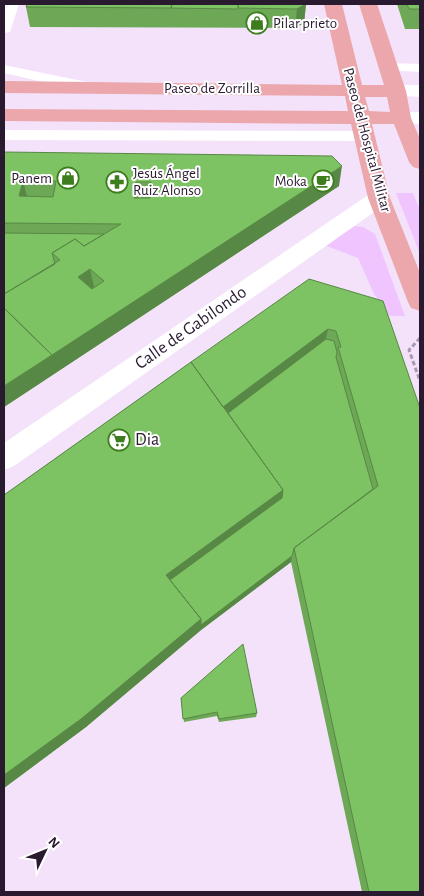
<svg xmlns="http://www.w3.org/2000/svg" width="424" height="896" font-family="'Alegreya Sans',sans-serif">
<rect width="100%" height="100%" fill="#f3e2f9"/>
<!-- green -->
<path fill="#f0c5ff" d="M 396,193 L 413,193 L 420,210 L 420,254 Z
M 354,226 L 363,227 L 375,234 L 405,316 L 390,316 L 374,294 L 358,258 L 324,245 Z"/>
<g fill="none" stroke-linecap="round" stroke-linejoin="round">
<!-- path -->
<path stroke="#aa99b0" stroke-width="3" stroke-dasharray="4.5 2.5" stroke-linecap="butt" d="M 420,338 L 409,350 L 420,381"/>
<!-- lane -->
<path fill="#fff" fill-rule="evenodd" d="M 389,63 L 420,64 L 420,72 L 384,70 L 382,67 Z
M 4,65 L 87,82 L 95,87 L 87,92 L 4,73 Z
M 4,130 L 363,131 L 369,132 L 371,136 L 369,140 L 363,141 L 4,140 Z"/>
<!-- street -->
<path fill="#fff" fill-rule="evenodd" d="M 4,4 L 19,4 L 10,32 L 4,33 Z"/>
<!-- secondary -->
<path fill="#fff" fill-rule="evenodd" d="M 396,85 L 420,85 L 420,97 L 389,95 L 386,91 L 389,87 Z
M 401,112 L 420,112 L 420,124 L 394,122 L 391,118 L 394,114 Z
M 379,191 L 387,193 L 390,198 L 387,203 L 14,466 L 4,470 L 4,443 L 371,193 Z"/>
<!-- primary -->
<path fill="#eba7ac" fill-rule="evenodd" d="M 324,4 L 342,4 L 362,85 L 384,85 L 359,4 L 377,4 L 406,91 L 411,118 L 420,139 L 420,169 L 413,167 L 409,162 L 394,124 L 372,124 L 390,198 L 420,273 L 420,311 L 411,308 L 408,302 L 368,198 L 351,124 L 4,121 L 4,109 L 348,111 L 345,96 L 4,93 L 4,81 L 342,85 ZM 365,97 L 387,97 L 390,112 L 369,111 Z"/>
</g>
<!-- wall -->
<path fill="#6ca855" d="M 306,4 L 304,23 L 295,28 L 30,27 L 26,7 Z
M 397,4 L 420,4 L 420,29 L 405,29 Z
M 4,152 L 339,186 L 4,407 Z
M 383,301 L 420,892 L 362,892 L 291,562 L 201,630 L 86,727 L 4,788 L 4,495 L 191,362 Z
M 181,698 L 257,713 L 256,717 L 219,722 L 217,716 L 184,722 Z"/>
<!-- shaded-wall -->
<path fill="#588845" d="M 306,4 L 304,23 L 295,28 L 297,9 Z
M 342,166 L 339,186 L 4,407 L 4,386 Z
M 23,181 L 28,200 L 19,196 Z
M 136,182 L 138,201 L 134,198 Z
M 90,269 L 94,287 L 82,295 L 78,277 Z
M 328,329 L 324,347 L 226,421 L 223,407 Z
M 283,490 L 281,505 L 170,586 L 166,575 Z
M 292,556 L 291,562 L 201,630 L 86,727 L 4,788 L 4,775 L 201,619 Z"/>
<!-- building -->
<path fill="#7ec363" stroke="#588845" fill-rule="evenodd" d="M 27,4 L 172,4 L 171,8 L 26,7 Z
M 172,4 L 238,4 L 238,9 L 171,8 Z
M 238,4 L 306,4 L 297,9 L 238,8 Z
M 407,4 L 420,4 L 420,9 L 409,9 Z
M 4,152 L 332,156 L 342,166 L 52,355 L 4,308 L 4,294 L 60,260 L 52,253 L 75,239 L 84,246 L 121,224 L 4,223 ZM 23,181 L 56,181 L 53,197 L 19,196 ZM 136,182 L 151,182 L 150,198 L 134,198 ZM 90,269 L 104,281 L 92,289 L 78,277 Z
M 4,233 L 104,234 L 84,246 L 75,239 L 52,253 L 55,264 L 4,294 Z
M 309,279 L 383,301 L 420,408 L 420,892 L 369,892 L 294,548 L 378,486 L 338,347 L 341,347 L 336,331 L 328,329 L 223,407 L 191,362 Z
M 4,308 L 52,355 L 4,386 Z
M 326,339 L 334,341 L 337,352 L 336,357 L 373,489 L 294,548 L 292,556 L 201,625 L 201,619 L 170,580 L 282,498 L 283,490 L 228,413 Z
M 191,362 L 283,490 L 166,575 L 201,619 L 81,719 L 4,775 L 4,495 Z
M 243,644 L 257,713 L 219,719 L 217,712 L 183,719 L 181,698 Z"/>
<!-- icons -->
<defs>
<g id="shop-ring" transform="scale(1.125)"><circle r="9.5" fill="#fff" stroke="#3d7d1d" stroke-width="1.5"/><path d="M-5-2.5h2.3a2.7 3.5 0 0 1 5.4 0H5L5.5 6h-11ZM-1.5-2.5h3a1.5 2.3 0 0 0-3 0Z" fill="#3d7d1d"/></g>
<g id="cafe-ring" transform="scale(1.125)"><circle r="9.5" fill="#fff" stroke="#3d7d1d" stroke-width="1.5"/><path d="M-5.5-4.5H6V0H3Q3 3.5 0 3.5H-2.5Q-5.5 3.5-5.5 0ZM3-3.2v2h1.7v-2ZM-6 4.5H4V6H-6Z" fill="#3d7d1d"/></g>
<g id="pharmacy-ring" transform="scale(1.125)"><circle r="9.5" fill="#fff" stroke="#3d7d1d" stroke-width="1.5"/><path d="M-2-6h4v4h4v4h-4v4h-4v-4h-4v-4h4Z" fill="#3d7d1d"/></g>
<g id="supermarket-ring" transform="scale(1.125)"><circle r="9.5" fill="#fff" stroke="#3d7d1d" stroke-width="1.5"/><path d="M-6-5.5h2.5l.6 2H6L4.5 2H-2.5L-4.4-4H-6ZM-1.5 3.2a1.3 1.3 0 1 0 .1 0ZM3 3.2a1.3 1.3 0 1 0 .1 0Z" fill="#3d7d1d"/></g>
</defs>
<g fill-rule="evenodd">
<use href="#shop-ring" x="257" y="23"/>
<use href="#shop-ring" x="68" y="178"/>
<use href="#cafe-ring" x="323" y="181"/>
<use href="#pharmacy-ring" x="117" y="182"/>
<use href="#supermarket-ring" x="119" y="440"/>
</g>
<g text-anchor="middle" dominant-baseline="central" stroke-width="4" stroke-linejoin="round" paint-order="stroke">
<!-- far-poi labels -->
<g font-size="15" fill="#2a1a30" stroke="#fff" text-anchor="start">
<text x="273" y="23">Pilar prieto</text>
<text x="133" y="173">Jesús Ángel<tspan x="133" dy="17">Ruiz Alonso</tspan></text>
<text x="52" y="178" text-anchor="end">Panem</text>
<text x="307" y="181" text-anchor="end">Moka</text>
</g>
<!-- far-street labels -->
<g font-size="15" fill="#2a1a30" stroke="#fff">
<text x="212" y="88">Paseo de Zorrilla</text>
<text transform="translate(367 140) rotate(75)">Paseo del Hospital Militar</text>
</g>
<!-- street labels -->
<g font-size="18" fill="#2a1a30" stroke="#fff">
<text transform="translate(191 328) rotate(-35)">Calle de Gabilondo</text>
</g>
<!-- poi labels -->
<g font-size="18" fill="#2a1a30" stroke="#fff" text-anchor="start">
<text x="135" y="440">Dia</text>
</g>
</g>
<!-- border -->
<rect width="424" height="896" fill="none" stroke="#2a1a30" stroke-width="10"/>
<!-- north arrow -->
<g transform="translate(45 851) rotate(47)" stroke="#ffffff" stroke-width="4" paint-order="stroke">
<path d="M0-4L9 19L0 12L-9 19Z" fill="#2a1a30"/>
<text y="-8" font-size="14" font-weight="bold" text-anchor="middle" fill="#2a1a30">N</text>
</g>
</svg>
